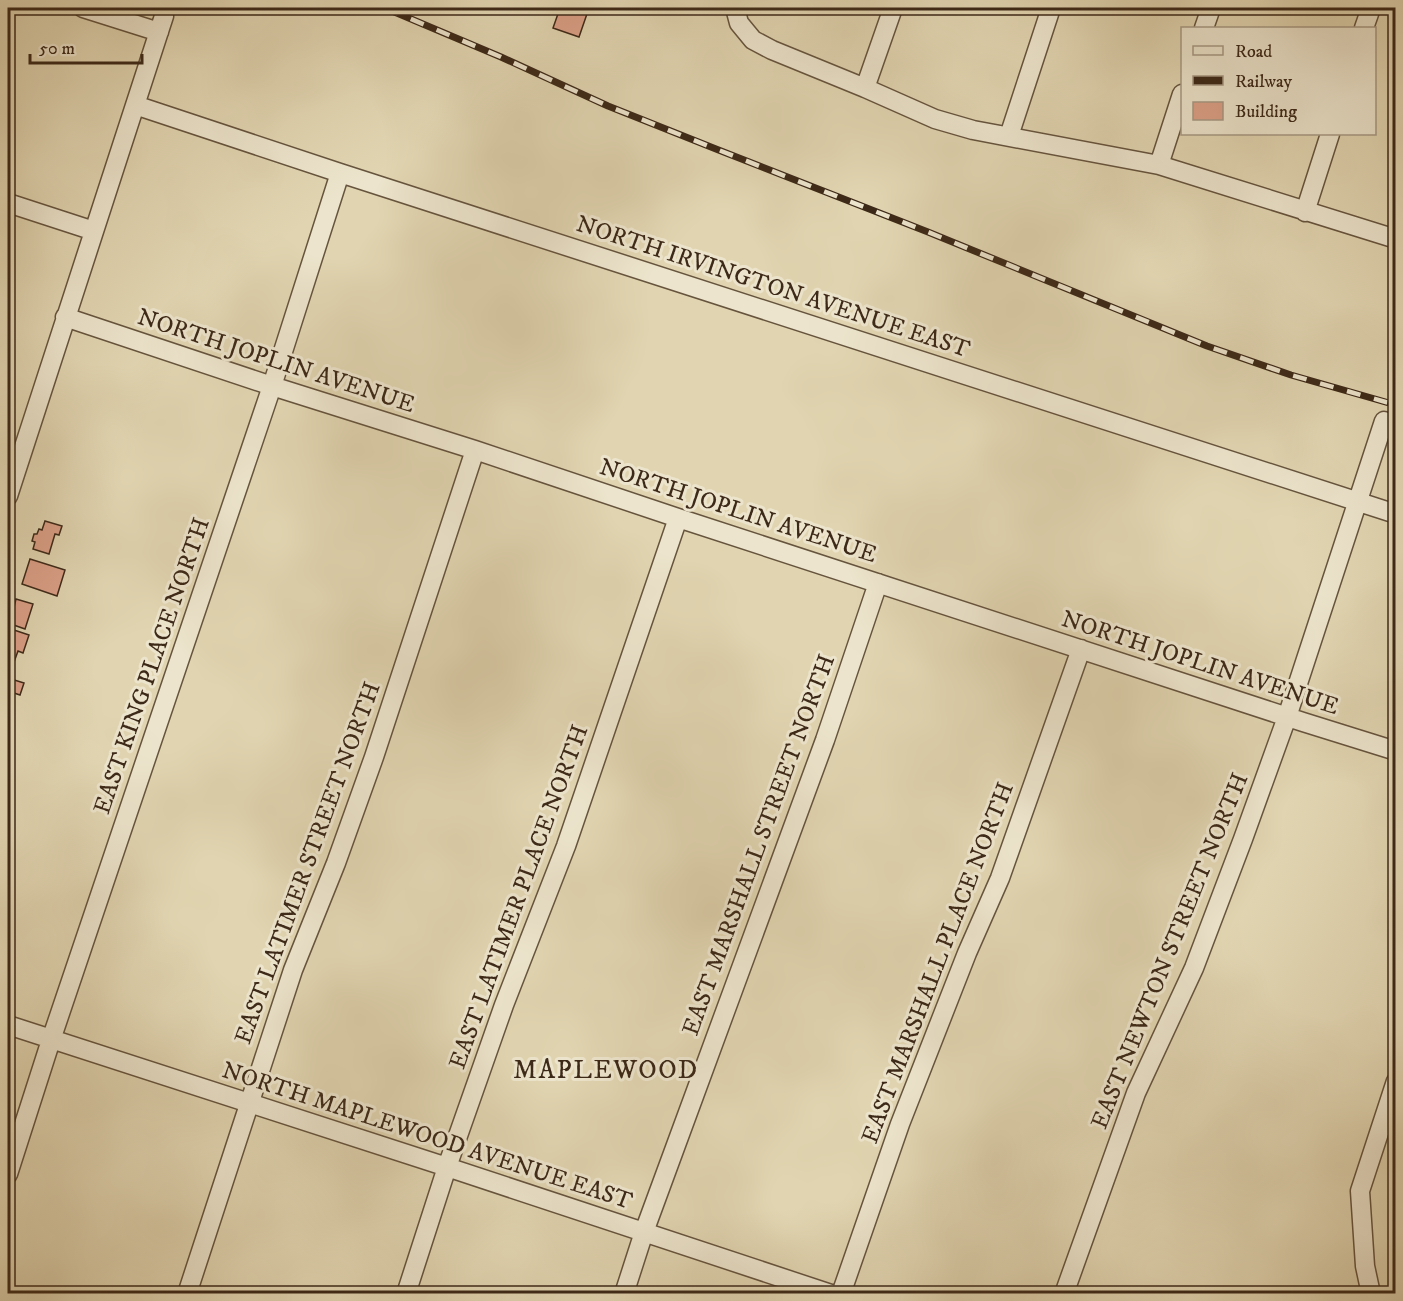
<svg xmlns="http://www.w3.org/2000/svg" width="1403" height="1301" font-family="'IM FELL DW Pica',serif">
<rect width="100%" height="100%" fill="#e1d5b1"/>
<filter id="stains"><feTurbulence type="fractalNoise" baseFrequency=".00333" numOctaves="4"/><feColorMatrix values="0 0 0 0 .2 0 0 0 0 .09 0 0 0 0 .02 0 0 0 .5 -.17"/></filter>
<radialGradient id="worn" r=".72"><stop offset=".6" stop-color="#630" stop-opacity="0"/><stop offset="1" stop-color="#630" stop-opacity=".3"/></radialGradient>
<!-- building -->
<path fill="#dca088" stroke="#3d2918" stroke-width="1.5" d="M 560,8 L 589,8 L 579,37 L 553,28 Z
M 45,521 L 62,526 L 59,535 L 55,534 L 49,554 L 33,549 L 35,542 L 32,541 L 34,534 L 37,534 L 39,529 L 42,530 Z
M 30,559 L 65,570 L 57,596 L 22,584 Z
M 16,599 L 33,604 L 25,629 L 8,623 L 11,616 L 8,615 L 10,606 L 14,607 Z
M 8,628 L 29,635 L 23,653 L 18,651 L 14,662 L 8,660 Z
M 8,670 L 13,672 L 11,679 L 24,683 L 20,695 L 14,693 L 13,699 L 8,697 Z"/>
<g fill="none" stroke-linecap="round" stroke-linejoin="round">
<!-- minor casing -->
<g stroke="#66543e" stroke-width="21">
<path id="minor" d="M 83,8 L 159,32
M 735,8 L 739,23 L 753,40 L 772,50 L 865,88 L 935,119 L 973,130 L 1159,165 L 1396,239
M 1204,28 L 1211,8
M 1364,28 L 1371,8
M 865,88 L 893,8
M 135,105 L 340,173 L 1396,514
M 1009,136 L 1051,8
M 1159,165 L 1182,94
M 8,203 L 94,231
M 1305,212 L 1330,134
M 65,317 L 272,386 L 475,450 L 678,518 L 1303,722 L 1396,751
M 8,496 L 164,16
M 8,1025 L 447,1167 L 831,1294
M 8,1174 L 51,1040 L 272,386 L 340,173
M 187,1294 L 293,970 L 336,863 L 374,757 L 475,450
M 406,1294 L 447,1167 L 504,1005 L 566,846 L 678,518
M 624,1294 L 644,1232 L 825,740 L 878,583
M 841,1294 L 900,1124 L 967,953 L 1000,878 L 1081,649
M 1064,1294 L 1136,1093 L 1194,968 L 1243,839 L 1287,717 L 1384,421
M 1371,1294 L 1365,1266 L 1360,1191 L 1396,1081"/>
</g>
<!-- minor -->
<use href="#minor" stroke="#ece4cc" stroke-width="18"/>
<!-- rail casing -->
<g stroke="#3d2918" stroke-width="7">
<path id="rail" d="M 385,8 L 501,57 L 608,106 L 716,149 L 928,232 L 1207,346 L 1291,375 L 1396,405"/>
</g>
<!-- rail -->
<use href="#rail" stroke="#ece4cc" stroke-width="4.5" stroke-dasharray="14" stroke-linecap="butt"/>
</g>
<g text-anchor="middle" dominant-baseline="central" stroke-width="6" stroke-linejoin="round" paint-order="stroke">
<!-- street labels -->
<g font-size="24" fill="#3d2918" stroke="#ece4cc">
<text transform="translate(773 287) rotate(18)">NORTH IRVINGTON AVENUE EAST</text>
<text transform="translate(276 361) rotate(18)">NORTH JOPLIN AVENUE</text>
<text transform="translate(738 511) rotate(18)">NORTH JOPLIN AVENUE</text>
<text transform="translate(1200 663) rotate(18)">NORTH JOPLIN AVENUE</text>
<text transform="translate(152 666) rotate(-71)">EAST KING PLACE NORTH</text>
<text transform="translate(759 845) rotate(-70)">EAST MARSHALL STREET NORTH</text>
<text transform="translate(308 863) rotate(-70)">EAST LATIMER STREET NORTH</text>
<text transform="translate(519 897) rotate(-70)">EAST LATIMER PLACE NORTH</text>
<text transform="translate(1170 951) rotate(-68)">EAST NEWTON STREET NORTH</text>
<text transform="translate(938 963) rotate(-69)">EAST MARSHALL PLACE NORTH</text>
<text transform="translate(427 1136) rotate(18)">NORTH MAPLEWOOD AVENUE EAST</text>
</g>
<!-- neighbourhood labels -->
<g font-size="26" letter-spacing="1.5" fill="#3d2918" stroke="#ece4cc">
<text x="606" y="1070">MAPLEWOOD</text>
</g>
</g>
<!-- margin -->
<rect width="1403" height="1301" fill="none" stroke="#e1d5b1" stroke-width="30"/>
<rect x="9" y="9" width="1385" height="1283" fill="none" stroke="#3d2918" stroke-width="3"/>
<rect x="15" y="15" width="1373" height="1271" fill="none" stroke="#3d2918" stroke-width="1.5"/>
<!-- legend -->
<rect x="1181" y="27" width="195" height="108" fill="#ece4cc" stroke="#a69984" stroke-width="1.5"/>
<rect x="1193" y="46" width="30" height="9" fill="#ece4cc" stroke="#a69984" stroke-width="1.5"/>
<text x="1235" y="57" font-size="18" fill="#3d2918">Road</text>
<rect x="1193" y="76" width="30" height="9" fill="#3d2918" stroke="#a69984" stroke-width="1.5"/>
<text x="1235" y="87" font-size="18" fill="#3d2918">Railway</text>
<rect x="1193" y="102" width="30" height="18" fill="#dca088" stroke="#a69984" stroke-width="1.5"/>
<text x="1235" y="117" font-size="18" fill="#3d2918">Building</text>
<!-- scale -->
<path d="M30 54v9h112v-9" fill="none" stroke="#3d2918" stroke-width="3"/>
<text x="39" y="54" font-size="18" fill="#3d2918" stroke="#ece4cc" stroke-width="4.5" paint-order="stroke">50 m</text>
<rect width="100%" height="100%" filter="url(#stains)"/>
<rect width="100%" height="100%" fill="url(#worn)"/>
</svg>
